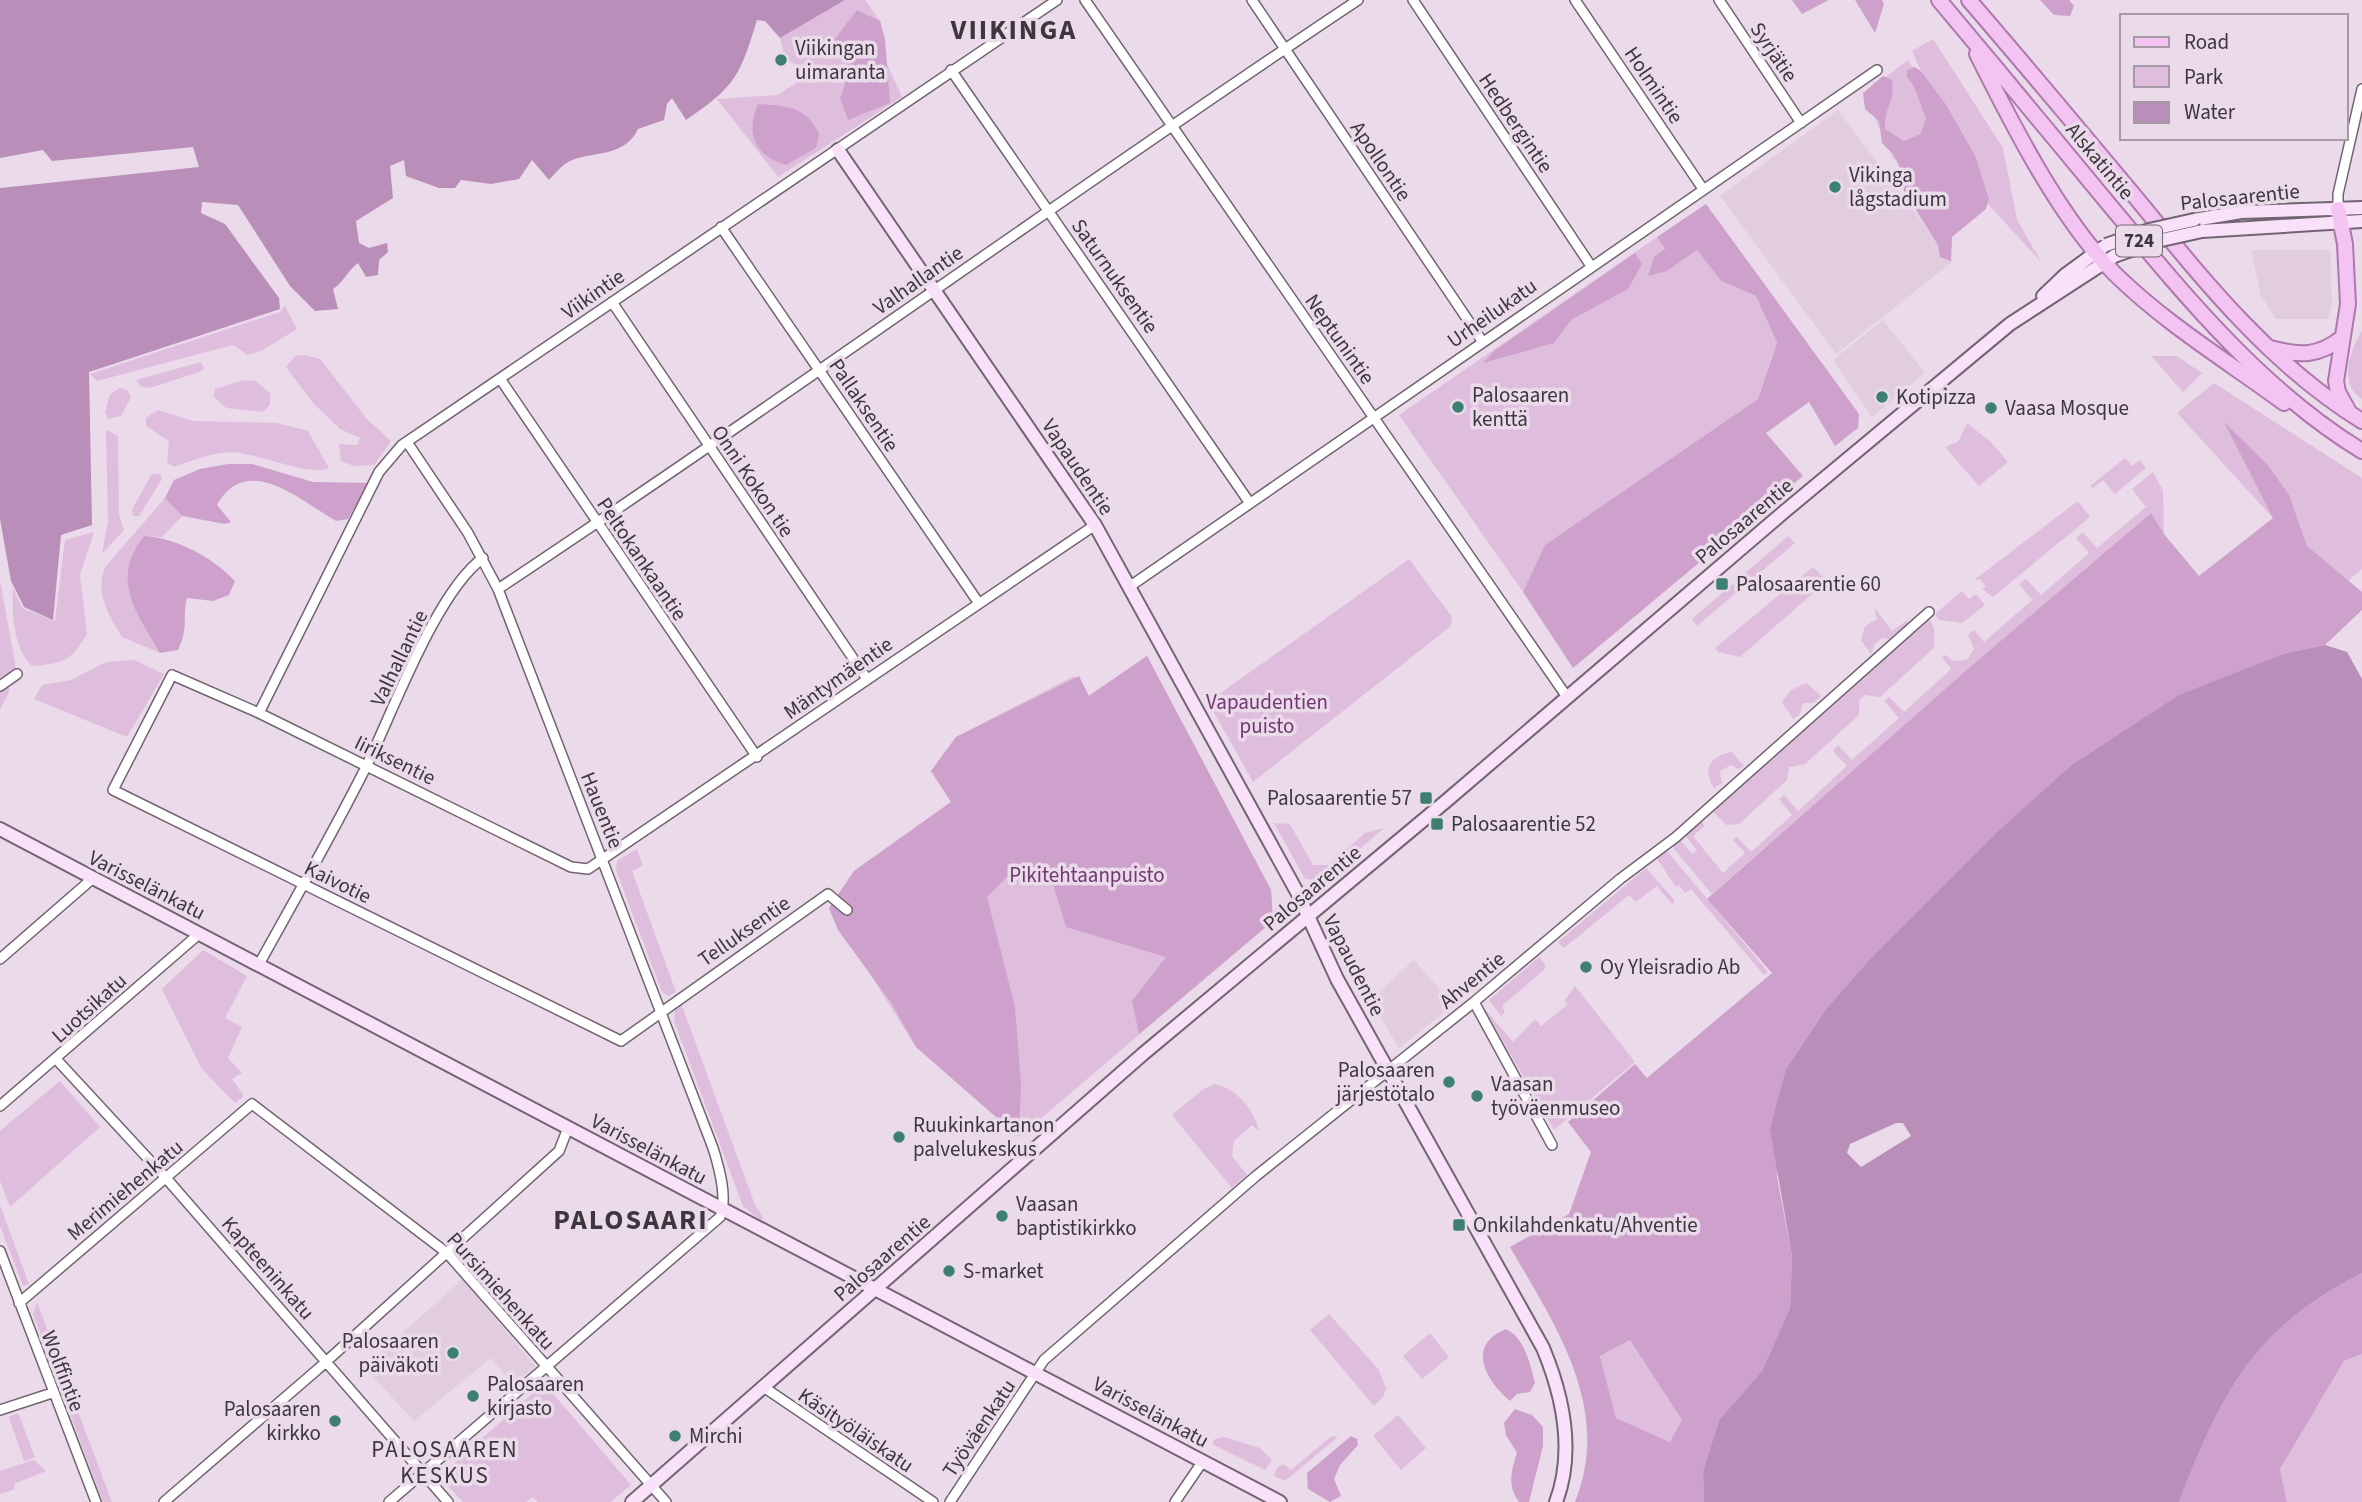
<svg xmlns="http://www.w3.org/2000/svg" width="2362" height="1502" font-family="'Source Sans 3',sans-serif">
<rect width="100%" height="100%" fill="#eadaea"/>
<!-- built -->
<path fill="#e1cce0" d="M 1838,110 L 1952,262 L 1836,354 L 1720,196 Z
M 2251,250 L 2330,250 L 2332,303 L 2328,319 L 2276,319 L 2261,296 Z
M 1883,320 L 1925,373 L 1872,417 L 1833,360 Z
M 1414,960 L 1453,1005 L 1399,1048 L 1370,1000 Z
M 463,1279 L 535,1366 L 514,1385 L 491,1358 L 414,1421 L 364,1367 Z"/>
<!-- green -->
<path fill="#dfbedd" d="M 845,0 L 865,0 L 880,21 L 887,64 L 902,97 L 778,177 L 717,99 L 777,95 L 812,73 L 785,59 L 780,38 Z
M 1933,39 L 2003,148 L 2017,220 L 2042,263 L 1988,204 L 1975,155 L 1945,103 L 1921,71 L 1912,51 Z
M 1908,60 L 1937,109 L 1924,152 L 1894,160 L 1864,94 Z
M 1657,237 L 1665,249 L 1667,271 L 1697,250 L 1721,281 L 1756,296 L 1777,343 L 1758,399 L 1673,458 L 1523,592 L 1399,415 Z
M 285,306 L 297,329 L 263,350 L 248,355 L 233,345 L 97,381 L 90,374 L 280,312 Z
M 2362,330 L 2362,399 C 2337,384 2351,349 2362,330 Z
M 305,355 L 320,359 L 367,419 L 391,441 L 374,465 L 354,466 L 341,461 L 339,444 L 357,445 L 360,438 L 340,429 L 314,404 L 286,367 L 295,356 Z
M 2151,356 L 2177,356 L 2202,373 L 2183,392 Z
M 201,362 L 204,369 L 199,372 L 150,388 L 141,387 L 136,380 Z
M 244,380 L 255,381 L 270,393 L 270,405 L 263,412 L 226,408 L 214,397 L 215,389 Z
M 2214,383 L 2362,478 L 2362,569 L 2348,581 L 2273,518 L 2177,413 Z
M 120,388 L 127,390 L 131,397 L 121,416 L 108,419 L 105,412 L 110,394 Z
M 158,410 L 193,421 L 277,423 L 308,431 L 329,468 C 307,477 259,453 232,452 C 213,452 191,461 174,467 L 167,463 L 169,441 L 146,426 L 146,418 Z
M 1967,423 L 1991,442 L 2008,462 L 1979,486 L 1945,447 L 1958,442 Z
M 106,430 L 118,436 L 119,515 L 124,530 L 102,554 L 108,522 Z
M 2125,458 L 2132,466 L 2140,460 L 2146,468 L 2115,494 L 2103,480 L 2093,488 L 2090,486 Z
M 2153,472 L 2163,491 L 2164,534 L 2151,513 L 1971,666 L 1712,894 L 1674,849 L 1673,843 L 1679,838 L 1692,854 L 1697,850 L 1683,833 L 1699,819 L 1705,826 L 1693,836 L 1723,873 L 1745,853 L 1733,840 L 1737,837 L 1751,852 L 1792,815 L 1779,799 L 1784,795 L 1798,811 L 1847,766 L 1833,751 L 1838,745 L 1852,760 L 1899,718 L 1884,701 L 1889,697 L 1904,712 L 1951,669 L 1942,657 L 1945,655 L 1953,661 L 1967,660 L 1974,649 L 1968,635 L 1974,630 L 1984,642 L 2032,600 L 2019,584 L 2026,579 L 2041,595 L 2089,553 L 2076,538 L 2083,532 L 2097,548 L 2146,507 L 2132,489 Z
M 152,474 L 160,474 L 162,479 L 139,516 L 133,516 L 132,509 Z
M 165,498 L 182,516 L 162,537 L 144,536 L 150,635 L 160,653 L 122,637 C 108,614 95,593 105,567 Z
M 2078,501 L 2090,517 L 1993,597 L 1982,589 L 1986,586 L 1980,579 L 1974,580 Z
M 94,532 L 80,575 L 87,634 C 70,662 64,663 32,666 C 13,648 12,614 13,588 L 22,608 L 55,621 L 65,540 Z
M 1788,536 L 1795,543 L 1697,626 L 1692,619 Z
M 1409,559 L 1452,617 L 1451,626 L 1253,782 L 1208,702 Z
M 1813,567 L 1827,581 L 1740,657 L 1718,652 L 1715,648 Z
M 0,580 L 17,674 L 9,680 L 9,692 L 0,710 Z
M 1962,591 L 1969,599 L 1976,594 L 1985,605 L 1962,623 L 1939,620 L 1935,614 Z
M 1874,607 L 1892,631 L 1906,621 L 1908,623 L 1889,639 L 1882,638 L 1874,645 L 1871,654 L 1861,640 L 1865,626 L 1877,619 Z
M 1929,620 L 1934,627 L 1934,648 L 1880,697 L 1864,695 L 1859,700 L 1859,715 L 1805,764 L 1789,767 L 1787,780 L 1739,824 L 1726,825 L 1712,810 Z
M 1147,656 L 1271,890 L 1273,921 L 1019,1137 L 916,1047 L 863,963 L 838,930 L 829,908 L 854,871 L 951,802 L 931,771 L 956,737 L 1074,676 L 1088,696 Z
M 134,660 L 164,674 L 127,737 L 34,699 L 42,685 L 71,680 L 106,662 Z
M 1807,683 L 1821,696 L 1813,703 L 1803,703 L 1800,714 L 1793,719 L 1782,702 L 1791,690 Z
M 1732,752 L 1744,766 L 1738,769 L 1731,765 L 1720,771 L 1722,783 L 1714,788 C 1701,768 1711,756 1732,752 Z
M 1274,823 L 1290,824 L 1313,865 L 1329,865 L 1365,833 L 1384,828 L 1323,881 L 1305,879 Z
M 637,849 L 643,865 L 632,871 L 676,992 L 668,996 L 662,992 L 616,870 L 617,861 Z
M 1664,851 L 1668,852 L 1768,972 L 1764,975 L 1691,889 L 1685,893 L 1679,885 L 1676,887 L 1657,859 Z
M 1646,868 L 1675,901 L 1672,904 L 1657,886 L 1636,902 L 1629,895 L 1564,948 L 1558,942 Z
M 203,950 L 247,976 L 225,1018 L 242,1027 L 228,1058 L 242,1073 L 232,1079 L 244,1096 L 235,1103 L 202,1069 L 162,989 Z
M 1539,957 L 1545,964 L 1545,969 L 1502,1006 L 1505,1012 L 1501,1016 L 1489,1000 Z
M 1575,986 L 1635,1062 L 1554,1130 L 1484,1008 L 1513,1042 L 1535,1019 L 1541,1026 L 1567,1005 L 1565,1000 Z
M 681,1003 L 755,1205 L 763,1217 L 761,1221 L 743,1206 L 674,1021 L 675,1010 Z
M 60,1081 L 100,1127 L 10,1207 L 0,1181 L 0,1131 Z
M 1214,1084 C 1237,1088 1254,1110 1259,1131 L 1252,1125 L 1234,1141 L 1232,1156 L 1247,1175 L 1232,1188 L 1172,1115 L 1202,1090 Z
M 0,1205 L 29,1284 L 23,1286 L 0,1226 Z
M 37,1302 L 112,1502 L 103,1502 L 33,1314 Z
M 1329,1314 L 1379,1370 L 1386,1389 L 1383,1397 L 1374,1406 L 1310,1330 Z
M 1664,1322 L 1717,1364 L 1670,1442 L 1616,1418 L 1600,1356 Z
M 1430,1333 L 1449,1357 L 1422,1379 L 1403,1356 Z
M 2362,1354 L 2362,1502 L 2287,1502 L 2280,1469 L 2344,1361 Z
M 544,1383 L 631,1485 L 610,1502 L 538,1502 L 533,1497 L 526,1502 L 463,1502 L 439,1477 Z
M 18,1413 L 35,1457 L 24,1461 L 9,1417 Z
M 1398,1415 L 1426,1448 L 1401,1470 L 1373,1436 Z
M 1332,1436 L 1338,1437 L 1285,1481 L 1274,1476 L 1277,1468 L 1284,1464 L 1291,1470 Z
M 1224,1437 L 1260,1448 L 1272,1460 L 1265,1470 L 1212,1444 L 1215,1439 Z
M 34,1460 L 46,1471 L 14,1484 L 15,1489 L 0,1494 L 0,1471 Z"/>
<!-- forest -->
<path fill="#cea1cd" fill-rule="evenodd" d="M 1792,0 L 1829,0 L 1802,14 Z
M 1855,0 L 1882,0 L 1884,4 L 1875,33 Z
M 2040,0 L 2069,0 L 2074,6 L 2070,16 L 2054,15 Z
M 857,10 L 880,21 L 885,39 L 890,103 L 848,120 L 840,98 C 850,76 849,58 834,40 Z
M 1914,67 L 1921,71 L 1945,103 L 1975,155 L 1989,199 L 1986,209 L 1952,237 L 1951,261 L 1940,257 L 1938,245 L 1904,191 L 1902,173 L 1894,155 L 1882,143 L 1879,121 L 1865,109 L 1863,93 L 1883,76 L 1892,80 C 1895,106 1884,106 1885,129 L 1904,141 L 1921,134 L 1926,118 C 1919,104 1918,89 1907,77 L 1907,70 Z
M 758,104 C 786,106 806,106 819,134 L 816,148 L 786,165 C 755,156 745,134 758,104 Z
M 1706,204 L 1859,414 L 1858,428 L 1835,446 L 1809,402 L 1766,433 L 1803,476 L 1573,668 L 1523,592 L 1545,545 L 1758,399 L 1777,343 L 1756,296 L 1721,281 L 1697,250 L 1667,271 L 1648,276 L 1654,257 L 1665,249 L 1657,237 Z
M 1635,253 L 1642,264 L 1628,289 L 1571,320 L 1554,343 L 1483,363 L 1494,351 Z
M 2224,422 L 2267,464 L 2289,495 L 2307,546 L 2362,592 L 2362,610 L 2325,645 L 2286,653 L 1995,834 L 1869,960 L 1826,1009 L 1786,1069 L 1777,1177 L 1792,1256 L 1790,1308 L 1762,1371 L 1719,1420 L 1703,1471 L 1704,1502 L 1575,1502 C 1613,1408 1555,1325 1510,1247 L 1569,1214 L 1591,1152 L 1568,1122 L 1635,1064 L 1647,1078 L 1772,973 L 1707,899 L 1971,666 L 2151,513 L 2164,534 L 2199,576 L 2273,518 ZM 1630,1340 L 1682,1420 L 1670,1442 L 1616,1418 L 1600,1356 Z
M 228,464 L 252,464 L 313,482 L 368,483 L 348,519 L 336,521 C 301,501 247,451 217,505 L 231,522 L 225,524 L 182,516 L 165,498 L 174,480 L 200,469 Z
M 144,536 C 177,538 212,557 235,581 L 229,595 L 213,601 L 187,598 C 182,618 189,628 178,650 L 160,653 C 136,612 110,579 144,536 Z
M 1147,656 L 1271,890 L 1273,921 L 1139,1034 L 1132,1001 L 1166,957 L 1066,927 L 1053,884 L 1018,866 L 987,897 L 1015,1007 L 1021,1084 L 1019,1137 L 916,1047 L 892,1004 L 838,930 L 829,908 L 854,871 L 951,802 L 931,771 L 956,737 L 1079,676 L 1089,696 Z
M 2362,1273 L 2362,1354 L 2344,1361 L 2280,1469 L 2287,1502 L 2179,1502 C 2222,1392 2252,1329 2362,1273 Z
M 1506,1329 C 1525,1338 1530,1364 1535,1383 L 1530,1392 L 1517,1394 L 1510,1401 C 1485,1380 1466,1345 1506,1329 Z
M 1515,1409 L 1532,1415 L 1543,1427 L 1543,1446 L 1529,1502 L 1519,1502 C 1507,1486 1511,1471 1517,1453 L 1506,1435 L 1504,1423 Z
M 1351,1436 L 1357,1439 L 1358,1445 L 1340,1465 L 1334,1479 L 1341,1496 L 1330,1502 L 1308,1489 L 1307,1473 Z"/>
<!-- water -->
<path fill="#b98eb8" fill-rule="evenodd" d="M 0,0 L 845,0 L 780,38 L 765,21 L 757,20 C 740,76 735,87 686,120 L 672,98 L 667,104 L 664,120 L 638,129 C 623,161 586,149 565,164 C 559,168 554,175 549,180 L 532,160 L 519,179 L 491,184 L 461,180 L 455,188 L 439,188 L 406,176 L 404,160 L 390,166 L 393,198 L 356,221 L 359,243 L 369,248 L 387,243 L 388,252 L 379,260 L 378,275 L 366,277 L 358,263 C 347,271 344,282 333,289 L 338,309 L 315,311 L 290,286 L 238,205 L 202,202 L 201,213 L 225,224 L 279,298 L 280,309 L 89,372 L 92,525 L 61,535 L 53,620 L 24,607 L 11,581 L 0,519 L 0,188 L 199,167 L 193,147 L 52,161 L 43,150 L 0,158 Z
M 2325,645 L 2347,652 L 2362,679 L 2362,1273 C 2252,1329 2222,1392 2179,1502 L 1704,1502 L 1703,1471 L 1719,1420 L 1762,1371 L 1790,1308 L 1792,1256 L 1770,1129 L 1786,1069 L 1826,1009 L 1869,960 L 1995,834 L 2072,765 L 2179,695 L 2286,653 ZM 1896,1123 L 1903,1123 L 1911,1136 L 1861,1167 L 1847,1153 L 1850,1144 Z"/>
<g fill="none" stroke-linecap="round" stroke-linejoin="round">
<!-- street casing -->
<g stroke="#726471" stroke-width="12">
<path id="street" d="M 1085,0 L 1567,697
M 1252,0 L 1482,341
M 1413,0 L 1591,266
M 1575,0 L 1703,189
M 1719,0 L 1801,123
M 951,70 L 1249,502
M 2338,209 L 2338,194 L 2362,89
M 721,227 L 978,602
M 612,302 L 867,679
M 501,380 L 757,757
M 1129,587 L 1877,70
M 498,589 C 788,397 1069,192 1358,0
M 0,686 L 17,674
M 259,713 L 379,472 L 402,445 L 1057,0
M 847,910 L 828,894 L 621,1041 L 113,790 L 172,675 L 259,713 L 571,867 L 588,869 L 1095,525
M 0,959 L 92,879
M 258,966 C 295,899 333,833 367,765 C 393,711 437,591 483,558
M 1474,1002 L 1552,1145
M 57,1060 L 166,1178 L 448,1502
M 0,1106 L 199,934
M 0,1251 L 96,1502
M 19,1303 L 252,1104 L 447,1253 L 666,1502
M 762,1386 L 933,1502
M 0,1410 L 52,1393
M 164,1502 L 318,1369 L 559,1151 L 568,1128
M 389,1502 L 720,1217 C 728,1198 719,1167 713,1148 L 498,589 L 468,533 L 407,442
M 950,1502 L 1044,1360 L 1256,1176 L 1474,1002 L 1620,879 L 1676,837 L 1929,612
M 1175,1502 L 1203,1461"/>
</g>
<!-- secondary casing -->
<g stroke="#726471" stroke-width="16">
<path id="secondary" d="M 838,150 L 1095,525 L 1297,892 L 1337,979 L 1543,1348 C 1563,1396 1575,1451 1556,1502
M 2194,220 L 2241,212 L 2362,208
M 2202,231 L 2362,221
M 2043,296 L 2065,275 L 2102,248
M 0,829 L 1280,1502
M 632,1502 L 1143,1054 L 1445,802 L 1785,511 L 2010,324 L 2113,257"/>
</g>
<!-- primary casing -->
<g stroke="#ae78ad" stroke-width="18">
<path id="primary" d="M 1939,0 C 1997,69 2055,139 2112,208 C 2186,297 2262,390 2362,451
M 1969,0 C 2026,66 2081,132 2137,199 C 2204,281 2271,365 2362,421
M 1977,54 C 2012,124 2060,219 2115,274 C 2166,324 2227,361 2284,403
M 2338,209 L 2345,244 L 2348,304 L 2336,381 L 2338,392 L 2348,410
M 2270,348 C 2300,356 2318,357 2343,337"/>
</g>
<!-- street -->
<use href="#street" stroke="#fff" stroke-width="9"/>
<!-- secondary -->
<use href="#secondary" stroke="#f9e1f9" stroke-width="12"/>
<!-- primary -->
<use href="#primary" stroke="#f3c3f2" stroke-width="14"/>
<!-- secondary-bridge casing -->
<g stroke="#726471" stroke-width="16" stroke-linecap="butt">
<path id="secondary-bridge" d="M 2106,245 L 2149,230 L 2194,220
M 2114,256 L 2157,241 L 2202,231"/>
</g>
<!-- secondary-bridge -->
<use href="#secondary-bridge" stroke="#f9e1f9" stroke-width="12"/>
</g>
<!-- markers -->
<g fill="#3d8071" stroke="#eadaea" stroke-width="2.5">
<circle cx="781" cy="60" r="7"/>
<circle cx="1835" cy="187" r="7"/>
<circle cx="1882" cy="397" r="7"/>
<circle cx="1458" cy="407" r="7"/>
<circle cx="1991" cy="408" r="7"/>
<rect x="1715" y="577" width="14" height="14" rx="3.5"/>
<rect x="1419" y="791" width="14" height="14" rx="3.5"/>
<rect x="1430" y="817" width="14" height="14" rx="3.5"/>
<circle cx="1586" cy="967" r="7"/>
<circle cx="1449" cy="1082" r="7"/>
<circle cx="1477" cy="1096" r="7"/>
<circle cx="899" cy="1137" r="7"/>
<circle cx="1002" cy="1216" r="7"/>
<rect x="1452" y="1218" width="14" height="14" rx="3.5"/>
<circle cx="949" cy="1271" r="7"/>
<circle cx="453" cy="1353" r="7"/>
<circle cx="473" cy="1396" r="7"/>
<circle cx="335" cy="1421" r="7"/>
<circle cx="675" cy="1436" r="7"/>
</g>
<g text-anchor="middle" dominant-baseline="central" stroke-width="7" stroke-linejoin="round" paint-order="stroke">
<!-- shield labels -->
<rect fill="#eadaea" stroke="#716871" stroke-width="2" x="2116" y="225.5" width="46" height="31" rx="5"/>
<g font-size="19" font-weight="bold" fill="#3d373d">
<text x="2139" y="241">724</text>
</g>
<!-- poi labels -->
<g font-size="21" fill="#3d373d" stroke="#eadaea" text-anchor="start">
<text x="795" y="48">Viikingan<tspan x="795" dy="24">uimaranta</tspan></text>
<text x="1849" y="175">Vikinga<tspan x="1849" dy="24">lågstadium</tspan></text>
<text x="1472" y="395">Palosaaren<tspan x="1472" dy="24">kenttä</tspan></text>
<text x="1896" y="397">Kotipizza</text>
<text x="2005" y="408">Vaasa Mosque</text>
<text x="1736" y="584">Palosaarentie 60</text>
<text x="1412" y="798" text-anchor="end">Palosaarentie 57</text>
<text x="1451" y="824">Palosaarentie 52</text>
<text x="1600" y="967">Oy Yleisradio Ab</text>
<text x="1435" y="1070" text-anchor="end">Palosaaren<tspan x="1435" dy="24">järjestötalo</tspan></text>
<text x="1491" y="1084">Vaasan<tspan x="1491" dy="24">työväenmuseo</tspan></text>
<text x="913" y="1125">Ruukinkartanon<tspan x="913" dy="24">palvelukeskus</tspan></text>
<text x="1016" y="1204">Vaasan<tspan x="1016" dy="24">baptistikirkko</tspan></text>
<text x="1473" y="1225">Onkilahdenkatu/Ahventie</text>
<text x="963" y="1271">S-market</text>
<text x="439" y="1341" text-anchor="end">Palosaaren<tspan x="439" dy="24">päiväkoti</tspan></text>
<text x="487" y="1384">Palosaaren<tspan x="487" dy="24">kirjasto</tspan></text>
<text x="321" y="1409" text-anchor="end">Palosaaren<tspan x="321" dy="24">kirkko</tspan></text>
<text x="689" y="1436">Mirchi</text>
</g>
<!-- street labels -->
<g font-size="21" fill="#3d373d" stroke="#eadaea">
<text transform="translate(1774 52) rotate(56)">Syrjätie</text>
<text transform="translate(1654 85) rotate(56)">Holmintie</text>
<text transform="translate(1516 123) rotate(56)">Hedbergintie</text>
<text transform="translate(1381 161) rotate(56)">Apollontie</text>
<text transform="translate(2100 161) rotate(50)">Alskatintie</text>
<text transform="translate(2240 197) rotate(-6)">Palosaarentie</text>
<text transform="translate(1115 276) rotate(55)">Saturnuksentie</text>
<text transform="translate(918 280) rotate(-35)">Valhallantie</text>
<text transform="translate(593 294) rotate(-35)">Viikintie</text>
<text transform="translate(1492 313) rotate(-35)">Urheilukatu</text>
<text transform="translate(1340 339) rotate(55)">Neptunintie</text>
<text transform="translate(864 405) rotate(56)">Pallaksentie</text>
<text transform="translate(1078 467) rotate(56)">Vapaudentie</text>
<text transform="translate(753 481) rotate(56)">Onni Kokon tie</text>
<text transform="translate(1744 521) rotate(-40)">Palosaarentie</text>
<text transform="translate(642 559) rotate(56)">Peltokankaantie</text>
<text transform="translate(399 658) rotate(-64)">Valhallantie</text>
<text transform="translate(838 678) rotate(-35)">Mäntymäentie</text>
<text transform="translate(395 760) rotate(26)">Iiriksentie</text>
<text transform="translate(602 810) rotate(68)">Hauentie</text>
<text transform="translate(338 882) rotate(26)">Kaivotie</text>
<text transform="translate(147 885) rotate(27)">Varisselänkatu</text>
<text transform="translate(1312 888) rotate(-40)">Palosaarentie</text>
<text transform="translate(744 931) rotate(-35)">Telluksentie</text>
<text transform="translate(1354 965) rotate(63)">Vapaudentie</text>
<text transform="translate(1472 980) rotate(-39)">Ahventie</text>
<text transform="translate(89 1008) rotate(-42)">Luotsikatu</text>
<text transform="translate(649 1149) rotate(28)">Varisselänkatu</text>
<text transform="translate(125 1190) rotate(-40)">Merimiehenkatu</text>
<text transform="translate(882 1258) rotate(-41)">Palosaarentie</text>
<text transform="translate(268 1268) rotate(49)">Kapteeninkatu</text>
<text transform="translate(501 1291) rotate(48)">Pursimiehenkatu</text>
<text transform="translate(63 1371) rotate(69)">Wolffintie</text>
<text transform="translate(1151 1412) rotate(28)">Varisselänkatu</text>
<text transform="translate(979 1428) rotate(-56)">Työväenkatu</text>
<text transform="translate(856 1430) rotate(34)">Käsityöläiskatu</text>
</g>
<!-- park labels -->
<g font-size="21" fill="#703970" stroke="#eadaea">
<text x="1267" y="702">Vapaudentien<tspan x="1267" dy="24">puisto</tspan></text>
<text x="1087" y="875">Pikitehtaanpuisto</text>
</g>
<!-- neighbourhood labels -->
<g font-size="23" letter-spacing="2" fill="#3d373d" stroke="#eadaea">
<text x="445" y="1449">PALOSAAREN<tspan x="445" dy="26">KESKUS</tspan></text>
</g>
<!-- district labels -->
<g font-size="28" font-weight="bold" letter-spacing="2" fill="#3d373d" stroke="#eadaea">
<text x="1014" y="30">VIIKINGA</text>
<text x="631" y="1220">PALOSAARI</text>
</g>
</g>
<!-- legend -->
<rect x="2120" y="14" width="228" height="126" fill="#eadaea" stroke="#a599a5" stroke-width="2"/>
<rect x="2134" y="37" width="35" height="10" fill="#f3c3f2" stroke="#a599a5" stroke-width="2"/>
<text x="2184" y="49" font-size="21" fill="#3d373d">Road</text>
<rect x="2134" y="66" width="35" height="21" fill="#dfbedd" stroke="#a599a5" stroke-width="2"/>
<text x="2184" y="84" font-size="21" fill="#3d373d">Park</text>
<rect x="2134" y="102" width="35" height="21" fill="#b98eb8" stroke="#a599a5" stroke-width="2"/>
<text x="2184" y="119" font-size="21" fill="#3d373d">Water</text>
</svg>
